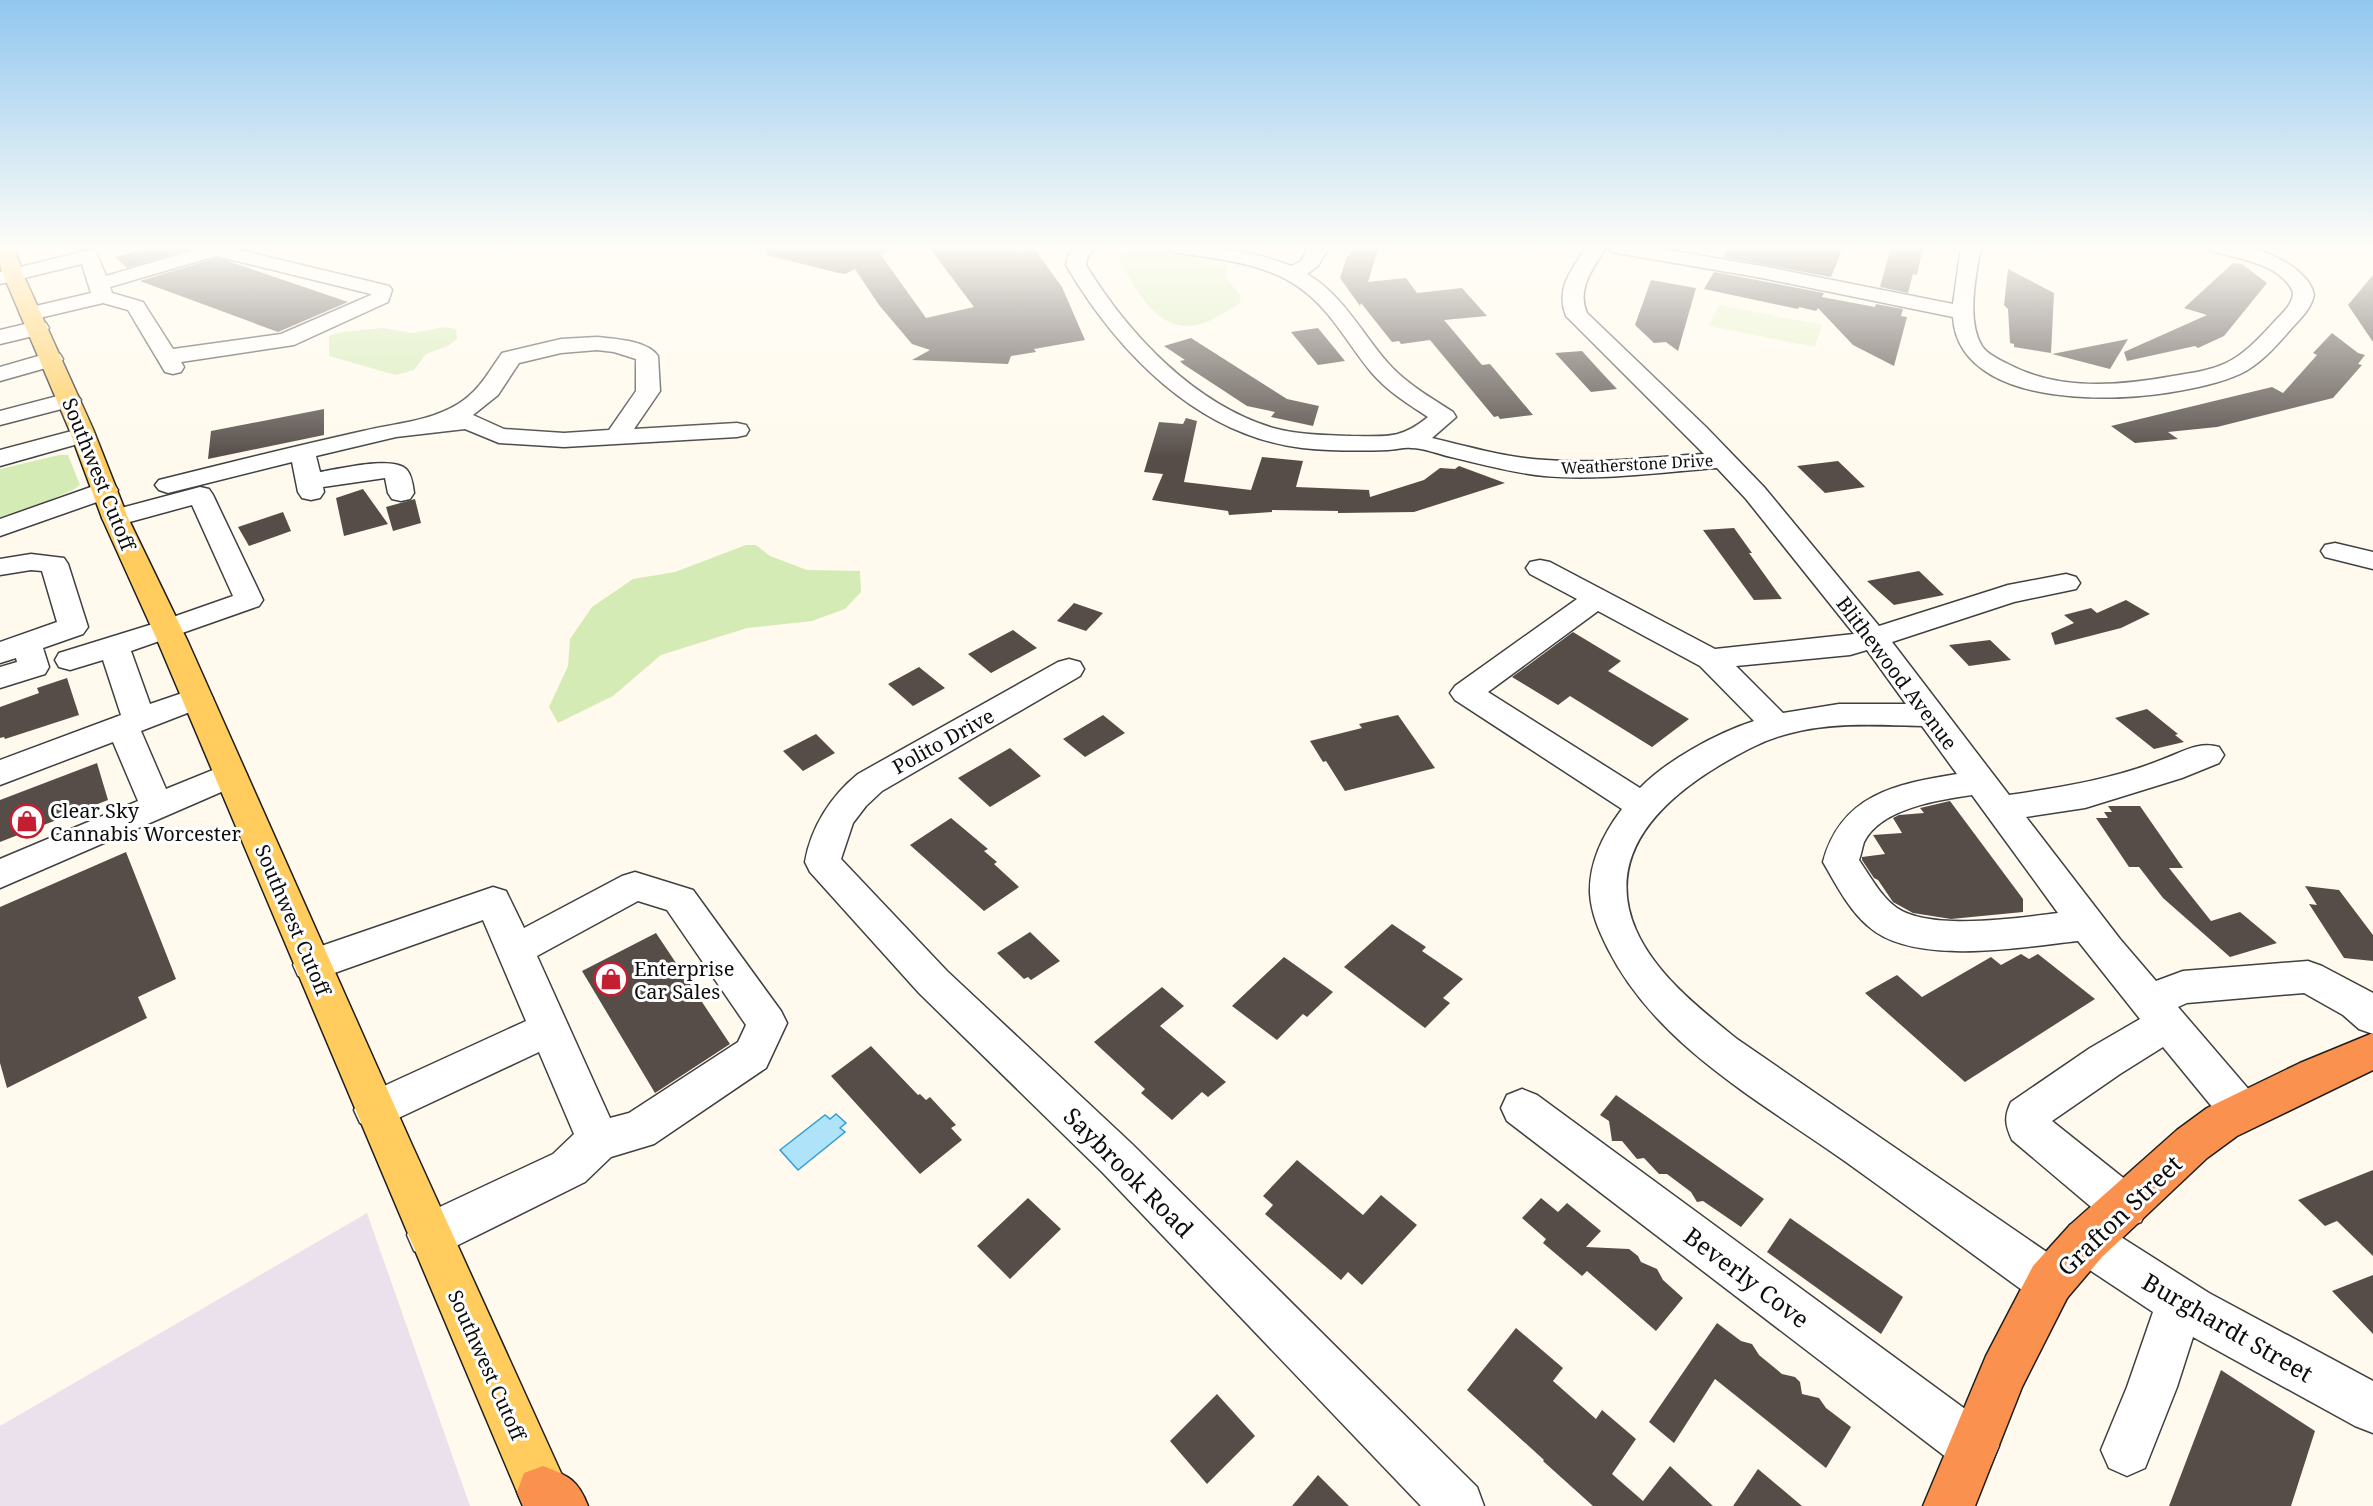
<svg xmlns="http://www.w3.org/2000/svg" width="2373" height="1506" font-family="'Noto Serif',serif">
<rect width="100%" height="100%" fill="#fffaed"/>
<!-- industrial -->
<path fill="#eae1ec" d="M 367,1213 L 470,1506 L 0,1506 L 0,1426 Z"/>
<!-- green -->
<path fill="#d5ebb5" d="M 1145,247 L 1207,257 L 1227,264 L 1225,277 L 1241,296 L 1239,304 C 1230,309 1221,315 1211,320 C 1162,343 1139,294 1118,259 L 1126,250 Z
M 445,327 L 456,329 L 457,339 L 448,346 L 426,354 L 414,370 L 396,375 L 329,356 L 329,336 L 341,332 L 383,328 L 412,333 Z
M 59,455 L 68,455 L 80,485 L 73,490 L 0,522 L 0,469 Z
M 746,545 L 756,545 L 770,556 L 807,570 L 860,571 L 861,592 L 845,609 L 812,621 L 747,628 L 661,655 L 613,696 L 558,723 L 549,707 L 568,666 L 570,639 L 592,607 L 633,579 L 675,572 Z"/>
<!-- pitch -->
<path fill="#e6f2c7" d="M 1719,305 L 1822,325 L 1815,347 L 1709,326 Z"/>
<!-- water -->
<path fill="#afe3f9" stroke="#329fd4" stroke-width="1.5" d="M 836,1114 L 846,1123 L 840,1128 L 845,1132 L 798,1170 L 780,1150 L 825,1115 L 830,1119 Z"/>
<!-- building -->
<path fill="#564d49" d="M 152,247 L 185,247 L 190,249 L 127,268 L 115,257 Z
M 767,247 L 895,247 L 881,255 L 926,318 L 974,307 L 929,247 L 985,247 L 1022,251 L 1025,247 L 1033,247 L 1062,287 L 1085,340 L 1034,349 L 1036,352 L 1011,356 L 1008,364 L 912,360 L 930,350 L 912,344 L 879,305 L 855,269 L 845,274 L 839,273 L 766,255 Z
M 1353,247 L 1379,247 L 1368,282 L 1406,278 L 1417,293 L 1462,288 L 1487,316 L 1444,320 L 1482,365 L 1490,364 L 1533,415 L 1500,419 L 1498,416 L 1494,417 L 1430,340 L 1401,344 L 1399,341 L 1392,342 L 1361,303 L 1360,306 L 1340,278 L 1347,256 L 1350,256 Z
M 1729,247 L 1829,247 L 1842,250 L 1831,277 L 1723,257 Z
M 1891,247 L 1923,247 L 1917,275 L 1913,274 L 1908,293 L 1880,287 Z
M 216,258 L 225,260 L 348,302 L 278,332 L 140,281 Z
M 2233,263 L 2242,264 L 2267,283 L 2224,336 L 2198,348 L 2195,346 L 2127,361 L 2124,352 L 2207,315 L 2184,308 Z
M 2008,269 L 2054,293 L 2051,353 L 2014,347 L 2014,344 L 2010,343 L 2008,309 L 2004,305 Z
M 1714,272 L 1824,293 L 1822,297 L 1875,307 L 1876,304 L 1903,309 L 1901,316 L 1907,317 L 1894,366 L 1853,345 L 1818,308 L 1816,311 L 1799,307 L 1798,309 L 1704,289 Z
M 2373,275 L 2373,342 L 2348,305 Z
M 1651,280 L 1696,288 L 1678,351 L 1666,342 L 1654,343 L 1635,325 Z
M 1318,328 L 1345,361 L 1318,365 L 1291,332 Z
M 2332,333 L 2358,353 L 2365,355 L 2358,364 L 2362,365 L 2333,398 L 2217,427 L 2168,432 L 2178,439 L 2135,443 L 2111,426 L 2272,387 L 2283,393 L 2317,355 L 2313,353 Z
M 1191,338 L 1287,399 L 1319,406 L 1313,426 L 1271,417 L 1275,412 L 1247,406 L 1183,364 L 1180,361 L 1185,360 L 1164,346 Z
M 2128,339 L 2110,369 L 2052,354 Z
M 1582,351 L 1602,373 L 1617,389 L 1591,392 L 1555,353 Z
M 324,409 L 324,435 L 208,459 L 211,431 Z
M 1186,418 L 1197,421 L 1184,482 L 1251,490 L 1262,457 L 1303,461 L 1296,487 L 1369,490 L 1370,497 L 1424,480 L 1440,468 L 1455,469 L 1459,466 L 1505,483 L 1414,512 L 1338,513 L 1338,511 L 1272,510 L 1272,512 L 1229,515 L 1228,511 L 1152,500 L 1163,474 L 1144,472 L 1159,422 L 1183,424 Z
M 1838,461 L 1865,487 L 1825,493 L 1797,466 Z
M 363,489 L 388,524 L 344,536 L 336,498 Z
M 415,499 L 421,523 L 393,531 L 386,507 Z
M 283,512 L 291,531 L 249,546 L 238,527 Z
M 1734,528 L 1752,553 L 1749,553 L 1782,599 L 1754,600 L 1703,530 Z
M 1919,571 L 1944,595 L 1894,605 L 1867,581 Z
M 2126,600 L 2150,614 L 2121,628 L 2055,645 L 2051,633 L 2074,623 L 2064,615 L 2091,608 L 2097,613 Z
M 1074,603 L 1103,613 L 1086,631 L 1057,621 Z
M 1013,630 L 1037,648 L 991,673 L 968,654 Z
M 1573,632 L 1621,661 L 1608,671 L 1689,719 L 1652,747 L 1570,696 L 1558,705 L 1512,677 Z
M 1990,640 L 2011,660 L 1969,666 L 1949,645 Z
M 919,667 L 945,688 L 913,706 L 888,684 Z
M 67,678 L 79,715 L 5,739 L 4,737 L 0,738 L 0,707 L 39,693 L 37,688 Z
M 2147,709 L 2178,734 L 2175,735 L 2184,742 L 2154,749 L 2115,718 Z
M 1103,715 L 1125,733 L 1085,757 L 1063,739 Z
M 1398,715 L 1435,768 L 1345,791 L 1326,761 L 1323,762 L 1310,741 L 1362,728 L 1359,724 Z
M 816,734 L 835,753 L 803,771 L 783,751 Z
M 1010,748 L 1041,776 L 990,807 L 958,778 Z
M 97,763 L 108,800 L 0,842 L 0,800 Z
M 1950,801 L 2023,899 L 2023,912 L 1951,919 L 1913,913 L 1893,902 L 1878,880 L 1874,878 L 1862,860 L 1862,857 L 1885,854 L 1873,835 L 1902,833 L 1893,818 L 1899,815 L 1924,813 L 1920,808 Z
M 2108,806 L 2140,806 L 2183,868 L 2169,868 L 2211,921 L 2240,912 L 2277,943 L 2230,957 L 2163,898 L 2139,867 L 2129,867 L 2096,818 L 2108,818 L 2104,812 L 2112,812 Z
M 951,818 L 988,849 L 984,851 L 997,862 L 994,864 L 1019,887 L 984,911 L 910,845 Z
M 126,852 L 176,979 L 138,997 L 147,1018 L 7,1088 L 0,1063 L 0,907 Z
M 2305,886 L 2339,890 L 2373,935 L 2373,961 L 2344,958 L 2309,904 L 2317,905 Z
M 1392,924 L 1426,947 L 1422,951 L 1463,979 L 1443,998 L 1450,1003 L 1425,1028 L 1344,967 Z
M 1030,932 L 1060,961 L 1031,980 L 1028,977 L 1024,979 L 997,953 Z
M 656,933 L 730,1044 L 655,1093 L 582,971 Z
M 2021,954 L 2029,959 L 2038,954 L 2095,999 L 1965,1082 L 1865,993 L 1897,975 L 1922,997 L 1991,957 L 2001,965 Z
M 1284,957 L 1333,992 L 1307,1017 L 1303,1014 L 1277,1040 L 1232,1006 Z
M 1162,987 L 1184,1006 L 1160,1026 L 1226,1082 L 1208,1097 L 1202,1092 L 1172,1120 L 1141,1093 L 1145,1089 L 1094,1042 Z
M 871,1046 L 918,1095 L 920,1094 L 926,1100 L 930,1097 L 956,1125 L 951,1128 L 962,1140 L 920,1174 L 831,1076 Z
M 1616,1095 L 1764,1199 L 1741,1227 L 1703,1201 L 1697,1202 L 1691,1192 L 1667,1174 L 1659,1174 L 1644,1158 L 1637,1159 L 1622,1141 L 1612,1141 L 1609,1121 L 1600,1115 Z
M 1297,1160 L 1363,1215 L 1381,1195 L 1417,1225 L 1362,1285 L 1348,1272 L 1341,1280 L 1265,1214 L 1273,1205 L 1263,1196 Z
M 2373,1170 L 2373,1256 L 2337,1221 L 2325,1226 L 2298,1200 Z
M 1028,1198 L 1061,1229 L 1010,1279 L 977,1246 Z
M 1541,1198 L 1558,1212 L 1567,1203 L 1601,1231 L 1586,1247 L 1629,1249 L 1638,1256 L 1641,1262 L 1657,1269 L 1663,1280 L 1683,1298 L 1656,1331 L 1587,1271 L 1582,1276 L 1543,1243 L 1546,1239 L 1522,1218 Z
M 1790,1218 L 1903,1297 L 1881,1334 L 1767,1252 Z
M 2373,1275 L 2373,1334 L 2332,1291 Z
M 1717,1323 L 1741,1341 L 1752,1344 L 1759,1355 L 1782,1374 L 1795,1377 L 1800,1382 L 1802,1394 L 1819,1398 L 1826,1408 L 1851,1427 L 1826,1468 L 1715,1379 L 1674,1443 L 1649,1422 Z
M 1516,1328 L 1563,1368 L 1553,1381 L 1596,1419 L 1602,1410 L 1636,1439 L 1612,1474 L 1643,1501 L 1670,1466 L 1713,1506 L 1593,1506 L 1543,1461 L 1544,1460 L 1467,1390 Z
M 2221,1370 L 2315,1431 L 2291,1506 L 2169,1506 Z
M 1217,1394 L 1255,1436 L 1207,1484 L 1170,1441 Z
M 1758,1469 L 1802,1506 L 1733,1506 Z
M 1318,1475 L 1349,1506 L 1292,1506 Z"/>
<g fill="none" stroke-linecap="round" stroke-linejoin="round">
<!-- minor casing -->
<g stroke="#404040" stroke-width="3">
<path id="minor" d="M 204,247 L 227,247 L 389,286 L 392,290 L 388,302 L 294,345 L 181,362 L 184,367 L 181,372 L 173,374 L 165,372 L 128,310 L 103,303 L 31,320 L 23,319 L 20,314 L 23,309 L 91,293 L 82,264 L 0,284 L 0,272 L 89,250 L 96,252 L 106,276 ZM 216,256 L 371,294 L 371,295 L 281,334 L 173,349 L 143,302 L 112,293 L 110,287 Z
M 1075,247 L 1096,247 L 1088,256 L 1086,265 C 1128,334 1194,404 1273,428 C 1298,435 1325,435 1351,436 C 1386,436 1400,440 1428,417 C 1408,404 1387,391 1371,372 C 1347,343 1331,310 1300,288 C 1266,263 1219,259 1178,253 L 1171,251 L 1168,247 C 1212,247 1249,249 1291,266 L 1301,261 L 1309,247 L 1329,247 L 1318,266 L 1307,274 C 1343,295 1361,332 1387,362 C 1405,383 1430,397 1453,412 L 1456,417 L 1432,438 C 1469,447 1508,458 1546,460 C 1598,464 1652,457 1704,454 L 1566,316 C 1555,288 1572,270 1586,247 L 1606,247 C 1594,268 1576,288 1587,313 L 1706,427 L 1764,487 L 1879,626 L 2008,585 L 2066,574 L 2076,577 L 2080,583 L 2076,589 L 2014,602 L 1892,642 L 2009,795 C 2063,787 2115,779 2166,758 C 2184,751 2200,741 2219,747 L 2224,755 L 2219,763 L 2182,778 L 2085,808 L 2026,817 L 2120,939 L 2156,981 L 2183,971 L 2308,961 L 2322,966 L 2373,993 L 2373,1034 L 2359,1029 L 2343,1015 L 2304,993 L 2187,1003 L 2178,1007 L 2257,1099 L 2263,1112 L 2257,1125 L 2242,1131 L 2227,1125 L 2163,1047 L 2120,1074 L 2052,1121 L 2141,1192 L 2148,1207 L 2141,1222 L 2125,1228 L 2109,1222 L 2012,1140 C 2005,1124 2004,1117 2011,1102 L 2090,1048 L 2140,1019 L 2078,941 C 2022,947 1913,967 1868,926 C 1849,910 1835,883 1823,862 C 1841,795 1895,784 1957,774 L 1922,726 C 1878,725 1834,722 1791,733 C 1765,739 1742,752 1720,765 C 1662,800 1603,854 1636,930 C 1656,975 1700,1009 1737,1039 L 2067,1266 L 2073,1282 L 2067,1298 L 2050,1305 L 2033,1298 C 1971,1253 1909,1207 1846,1162 C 1760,1101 1657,1046 1608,949 C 1599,931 1591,913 1590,893 C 1589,862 1604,833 1622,809 L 1455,700 L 1450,693 L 1455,686 L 1577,599 L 1530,574 L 1526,568 L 1530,562 L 1540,560 L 1550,562 L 1715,649 L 1854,634 L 1746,499 L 1717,468 C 1661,472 1601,481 1544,476 C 1513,473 1481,464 1451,457 C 1438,454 1424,448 1411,448 C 1404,447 1396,450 1388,450 C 1360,451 1331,451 1302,448 C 1197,435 1117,352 1066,265 L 1069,254 ZM 1598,611 L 1700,666 L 1754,721 C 1717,733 1667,760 1640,788 L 1488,692 ZM 1867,650 L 1906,704 L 1839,704 L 1783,713 L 1736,666 L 1850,655 ZM 1972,795 L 2058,913 C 2017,918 1931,931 1897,908 C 1881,897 1870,876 1859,860 C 1861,855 1862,848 1864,842 C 1881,808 1939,800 1972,795 Z
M 1607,247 L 1651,247 L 1762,266 L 1953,304 L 1961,247 L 1981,247 C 1976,274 1966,321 1982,346 C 1987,354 2000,360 2008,364 C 2059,391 2118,386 2173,376 C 2191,373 2209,371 2226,363 C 2245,354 2260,337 2274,322 C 2282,313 2293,305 2293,292 C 2281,264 2237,258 2211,251 L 2208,247 C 2219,247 2231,246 2242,247 C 2266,249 2309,269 2314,295 C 2311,309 2301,318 2291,329 C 2277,345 2261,364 2240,374 C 2174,404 1959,423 1953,317 L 1762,278 L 1617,253 L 1610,251 Z
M 38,321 L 46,323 L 49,328 L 46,333 L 0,344 L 0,330 Z
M 597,337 C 614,339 647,340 658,356 L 660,391 L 634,429 L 737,423 L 746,425 L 749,430 L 746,435 L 737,437 L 564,447 L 499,443 L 465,429 L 396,437 L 316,456 L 320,472 C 339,469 394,455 407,470 C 412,476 413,486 414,493 L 410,499 L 401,501 L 392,499 L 388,493 L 385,478 L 323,487 L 324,492 L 320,498 L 311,500 L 302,498 L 298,492 L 292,462 L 168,493 L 159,490 L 155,485 L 159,480 C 227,463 295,446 363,431 C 396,423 428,422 458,404 C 479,391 488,373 502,353 L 561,339 ZM 597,350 L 614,352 L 636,359 L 636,391 L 609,430 L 564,433 L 504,429 L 473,415 L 498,395 L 519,363 L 561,353 Z
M 52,352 L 60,354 L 63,359 L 60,364 L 0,381 L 0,367 Z
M 69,393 L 77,395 L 81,400 L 77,405 L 0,425 L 0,411 Z
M 83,428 L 92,430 L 95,435 L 92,440 L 0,466 L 0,450 Z
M 105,482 L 114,484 L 118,490 L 114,496 L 0,536 L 0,519 Z
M 200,487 L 209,489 L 213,495 L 263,600 L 259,606 L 131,651 L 150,704 L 197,688 L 208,691 L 213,698 L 208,705 L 141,731 L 166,789 L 230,763 L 242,767 L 247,775 L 242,783 L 0,888 L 0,859 L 138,801 L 113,742 L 0,785 L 0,760 L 121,715 L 103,660 L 70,670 L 59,667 L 55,660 L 59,653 L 156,623 L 233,596 L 192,505 L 115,526 L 106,524 L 102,518 L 106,512 Z
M 2335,543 L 2373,552 L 2373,569 L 2325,557 L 2321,551 L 2325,545 Z
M 31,554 L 64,558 L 68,564 L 88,627 L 83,634 L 43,648 L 49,667 L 45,674 L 0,688 L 0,667 L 17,662 L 16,658 L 0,663 L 0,642 L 57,622 L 42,571 L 31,570 L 0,575 L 0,559 Z
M 1069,659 L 1080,662 L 1084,669 L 1080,676 L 882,791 L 866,806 L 853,823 L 841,859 L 947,971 L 1132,1144 L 1477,1487 L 1484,1506 L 1421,1506 L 1102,1172 L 919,993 L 810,872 L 805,862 C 811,827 831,796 858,774 L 1058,662 Z
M 635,872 L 693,890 L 781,1011 L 787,1023 L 766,1068 L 654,1144 L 611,1157 L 585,1182 L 446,1251 L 430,1257 L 414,1251 L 407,1235 L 414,1219 L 553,1154 L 574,1134 L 539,1052 L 375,1129 L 360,1123 L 354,1110 L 360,1097 L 526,1021 L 483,920 L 312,981 L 298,976 L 293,965 L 298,954 L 493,887 L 506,891 L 524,928 L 622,876 ZM 638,901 L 667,910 L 746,1025 L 738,1042 L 629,1113 L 610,1118 L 537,956 Z
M 1522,1089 L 1537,1095 L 1991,1428 L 1999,1446 L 1991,1464 L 1973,1472 L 1955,1464 L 1507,1121 L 1501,1108 L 1507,1095 Z
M 2086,1219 L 2102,1225 L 2209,1293 L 2373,1381 L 2373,1433 L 2355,1426 L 2193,1337 L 2177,1387 L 2145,1468 L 2127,1476 L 2109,1468 L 2101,1450 L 2127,1387 L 2153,1312 L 2070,1257 L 2063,1241 L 2070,1225 Z"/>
</g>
<!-- major casing -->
<g stroke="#1e1e1e" stroke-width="3">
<path id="major" d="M 0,247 L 14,247 L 23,274 L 93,429 L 128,518 L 188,642 L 412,1145 L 576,1506 L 523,1506 L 158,642 L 102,518 L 69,429 L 3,274 L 0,265 Z"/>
</g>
<!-- highway casing -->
<g stroke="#1e1e1e" stroke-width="3">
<path id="highway" d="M 2373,1033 L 2373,1070 L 2237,1136 L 2207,1158 L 2102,1257 L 2067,1298 L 2022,1387 L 1975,1506 L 1923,1506 L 1986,1356 L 2033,1266 L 2070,1225 L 2177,1130 L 2207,1108 L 2300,1063 Z
M 543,1466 C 569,1476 578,1480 588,1506 L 523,1506 L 517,1492 L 524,1473 Z"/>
</g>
<!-- minor -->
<use href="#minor" fill="#fff" fill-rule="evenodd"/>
<!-- major -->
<use href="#major" fill="#ffcc5d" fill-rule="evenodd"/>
<!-- highway -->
<use href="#highway" fill="#fb914f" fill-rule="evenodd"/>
</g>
<!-- sky -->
<linearGradient id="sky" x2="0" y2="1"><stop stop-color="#91c7ef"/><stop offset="0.54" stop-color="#fffdf7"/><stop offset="1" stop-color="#fffdf7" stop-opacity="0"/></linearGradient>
<rect width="2373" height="458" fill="url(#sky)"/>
<!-- icons -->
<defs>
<g id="shop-ring" transform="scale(1.725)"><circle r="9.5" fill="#fff" stroke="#c41e32" stroke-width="1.5"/><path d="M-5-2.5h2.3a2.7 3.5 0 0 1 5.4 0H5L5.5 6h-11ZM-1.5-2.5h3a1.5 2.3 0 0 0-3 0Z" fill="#c41e32"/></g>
</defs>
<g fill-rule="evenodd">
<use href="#shop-ring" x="27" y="821"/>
<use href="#shop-ring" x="611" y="979"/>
</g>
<g text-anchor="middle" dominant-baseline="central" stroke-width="6" stroke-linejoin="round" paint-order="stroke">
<!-- far-street labels -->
<g font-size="16" fill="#0d0d0d" stroke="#fff">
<text transform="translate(1637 464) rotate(-3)">Weatherstone Drive</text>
</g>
<!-- street labels -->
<g font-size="20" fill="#0d0d0d" stroke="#fff">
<text transform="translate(99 474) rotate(68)">Southwest Cutoff</text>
<text transform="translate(1897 673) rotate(53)">Blithewood Avenue</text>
<text transform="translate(943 741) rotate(-29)">Polito Drive</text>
<text transform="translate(293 920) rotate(67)">Southwest Cutoff</text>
<text transform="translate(487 1365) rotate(66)">Southwest Cutoff</text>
</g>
<!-- poi labels -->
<g font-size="20" fill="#0d0d0d" stroke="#fff" text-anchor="start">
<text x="50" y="810">Clear Sky<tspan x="50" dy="23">Cannabis Worcester</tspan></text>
<text x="634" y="968">Enterprise<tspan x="634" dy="23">Car Sales</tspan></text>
</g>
<!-- near-street labels -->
<g font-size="24" fill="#0d0d0d" stroke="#fff">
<text transform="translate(1129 1172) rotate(45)">Saybrook Road</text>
<text transform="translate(2119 1215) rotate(-44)">Grafton Street</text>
<text transform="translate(1747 1277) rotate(37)">Beverly Cove</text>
<text transform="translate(2228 1327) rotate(30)">Burghardt Street</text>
</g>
</g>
</svg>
